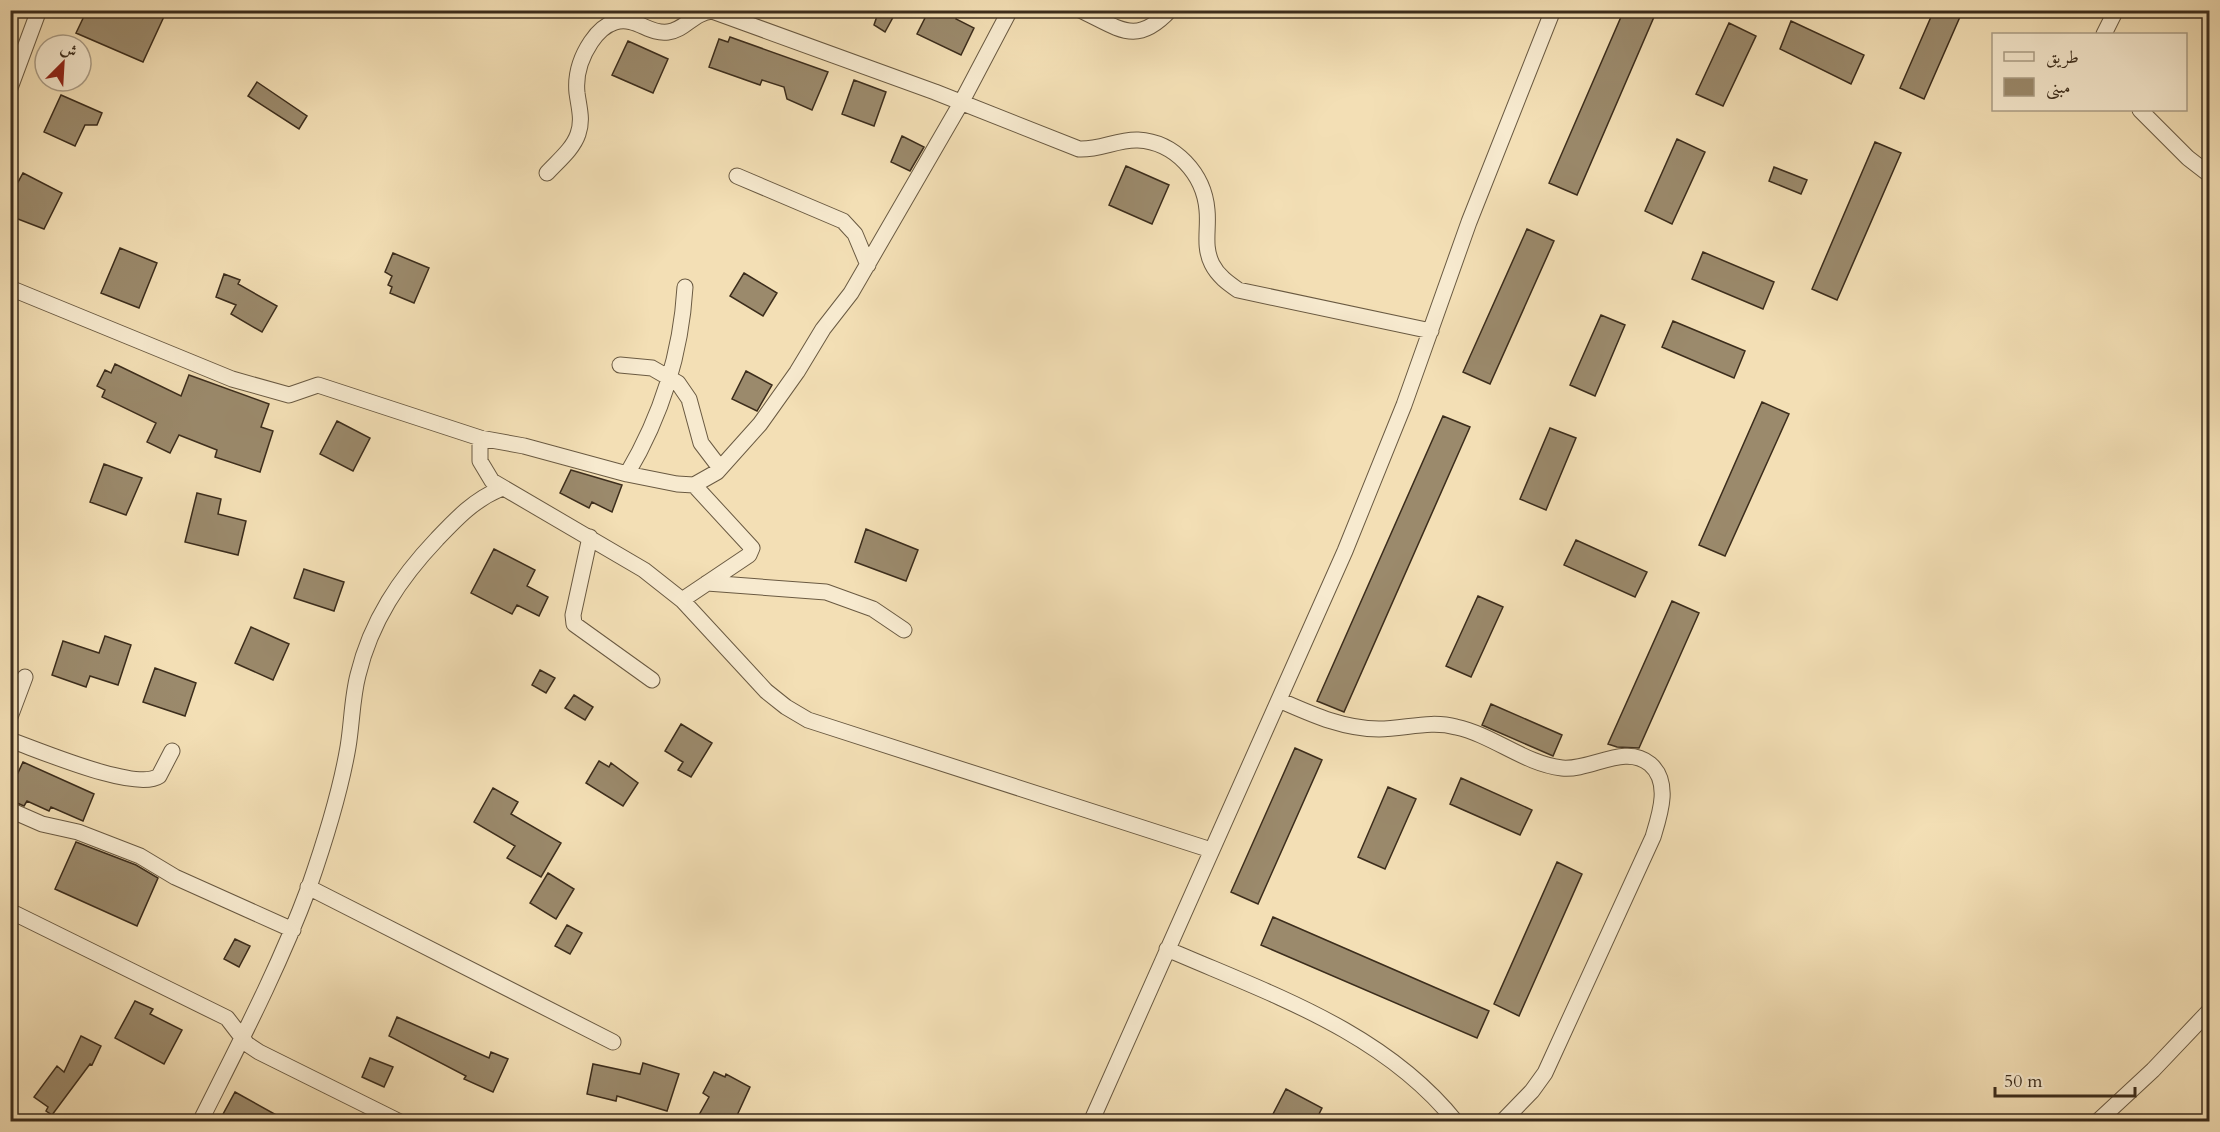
<svg xmlns="http://www.w3.org/2000/svg" width="2220" height="1132" font-family="Cardo,Amiri,serif">
<rect width="100%" height="100%" fill="#f3dfb5"/>
<filter id="stains"><feTurbulence type="fractalNoise" baseFrequency=".00333" numOctaves="4"/><feColorMatrix values="0 0 0 0 .2 0 0 0 0 .09 0 0 0 0 .02 0 0 0 .5 -.17"/></filter>
<radialGradient id="worn" r=".72"><stop offset=".6" stop-color="#630" stop-opacity="0"/><stop offset="1" stop-color="#630" stop-opacity=".3"/></radialGradient>
<!-- building -->
<path fill="#9b8a6c" stroke="#3c2d1c" stroke-width="1.5" d="M 87,10 L 167,10 L 143,62 L 76,33 Z
M 879,10 L 897,10 L 885,32 L 874,25 Z
M 929,10 L 960,10 L 956,19 L 974,28 L 961,55 L 917,34 Z
M 1624,10 L 1657,10 L 1577,195 L 1549,183 Z
M 1934,10 L 1963,10 L 1924,99 L 1900,88 Z
M 1791,21 L 1864,55 L 1851,84 L 1780,49 Z
M 1729,23 L 1756,36 L 1723,106 L 1696,94 Z
M 730,37 L 828,72 L 812,110 L 787,99 L 784,87 L 762,80 L 760,85 L 709,67 L 719,39 L 728,42 Z
M 628,41 L 668,59 L 653,93 L 612,75 Z
M 854,80 L 886,92 L 874,126 L 842,114 Z
M 257,82 L 307,116 L 299,129 L 248,96 Z
M 61,95 L 102,113 L 97,125 L 85,125 L 75,146 L 44,132 Z
M 902,136 L 924,147 L 910,171 L 891,162 Z
M 1677,139 L 1705,152 L 1672,224 L 1645,211 Z
M 1875,142 L 1901,153 L 1837,300 L 1812,289 Z
M 1126,166 L 1169,185 L 1152,224 L 1109,205 Z
M 1774,167 L 1807,180 L 1801,194 L 1769,181 Z
M 23,173 L 62,193 L 44,229 L 10,216 L 10,197 Z
M 1527,229 L 1554,241 L 1490,384 L 1463,372 Z
M 120,248 L 157,263 L 139,308 L 101,293 Z
M 1703,252 L 1774,282 L 1763,309 L 1692,279 Z
M 393,253 L 429,268 L 414,303 L 390,293 L 392,287 L 388,285 L 392,276 L 385,272 Z
M 744,273 L 777,293 L 763,316 L 730,296 Z
M 224,274 L 240,280 L 238,284 L 277,306 L 262,332 L 231,314 L 236,305 L 216,297 Z
M 1601,315 L 1625,325 L 1595,396 L 1570,385 Z
M 1673,321 L 1745,351 L 1734,378 L 1662,347 Z
M 115,364 L 181,396 L 189,375 L 269,404 L 261,427 L 273,431 L 260,472 L 215,457 L 217,450 L 179,435 L 170,453 L 147,442 L 156,423 L 102,397 L 105,390 L 97,386 L 105,370 L 111,373 Z
M 746,371 L 772,385 L 757,411 L 732,399 Z
M 1762,402 L 1789,414 L 1725,556 L 1699,545 Z
M 1443,416 L 1470,427 L 1344,712 L 1317,701 Z
M 337,421 L 370,438 L 353,471 L 320,454 Z
M 1550,428 L 1576,438 L 1546,510 L 1520,499 Z
M 104,464 L 142,478 L 126,515 L 90,502 Z
M 571,470 L 622,485 L 612,512 L 592,502 L 589,508 L 560,493 Z
M 197,493 L 221,499 L 218,514 L 246,521 L 238,555 L 185,542 Z
M 866,529 L 918,550 L 906,581 L 855,562 Z
M 1576,540 L 1647,572 L 1635,597 L 1564,565 Z
M 494,549 L 535,570 L 527,586 L 548,597 L 539,616 L 517,605 L 512,614 L 471,593 Z
M 304,569 L 344,582 L 334,611 L 294,598 Z
M 1478,596 L 1503,607 L 1471,677 L 1446,666 Z
M 1672,601 L 1699,613 L 1639,748 L 1617,747 L 1608,744 Z
M 251,627 L 289,644 L 273,680 L 235,663 Z
M 105,636 L 131,645 L 118,685 L 90,676 L 86,687 L 52,675 L 63,641 L 99,653 Z
M 155,668 L 196,683 L 185,716 L 143,702 Z
M 540,670 L 555,678 L 546,693 L 532,685 Z
M 574,695 L 593,707 L 585,720 L 565,708 Z
M 1491,704 L 1562,735 L 1553,756 L 1482,725 Z
M 681,724 L 712,743 L 691,777 L 678,770 L 683,762 L 665,751 Z
M 1295,748 L 1322,760 L 1258,904 L 1231,892 Z
M 599,761 L 609,767 L 611,763 L 638,783 L 623,806 L 586,783 Z
M 23,762 L 94,794 L 83,821 L 51,807 L 49,811 L 27,801 L 24,806 L 10,800 L 10,790 Z
M 1461,778 L 1532,810 L 1520,835 L 1450,804 Z
M 1388,787 L 1416,799 L 1385,869 L 1358,857 Z
M 493,788 L 518,802 L 511,814 L 561,843 L 541,877 L 507,858 L 515,846 L 474,822 Z
M 76,842 L 136,865 L 158,878 L 137,926 L 55,889 Z
M 1557,862 L 1582,874 L 1519,1016 L 1494,1004 Z
M 548,873 L 574,889 L 556,919 L 530,903 Z
M 1273,917 L 1489,1011 L 1477,1038 L 1261,945 Z
M 567,925 L 582,933 L 570,954 L 555,946 Z
M 235,939 L 250,946 L 239,967 L 224,959 Z
M 135,1001 L 153,1009 L 150,1014 L 182,1030 L 164,1064 L 115,1038 Z
M 397,1017 L 489,1058 L 491,1052 L 508,1059 L 493,1092 L 464,1079 L 466,1076 L 389,1036 Z
M 81,1036 L 101,1046 L 92,1065 L 90,1064 L 52,1115 L 46,1111 L 48,1107 L 34,1097 L 57,1066 L 64,1072 Z
M 370,1058 L 393,1067 L 384,1087 L 362,1077 Z
M 643,1063 L 679,1074 L 667,1111 L 617,1096 L 616,1101 L 587,1094 L 593,1064 L 640,1074 Z
M 714,1072 L 725,1077 L 726,1074 L 750,1087 L 734,1122 L 712,1122 L 699,1115 L 709,1097 L 703,1093 Z
M 1286,1089 L 1322,1108 L 1315,1122 L 1282,1122 L 1272,1116 Z
M 235,1092 L 289,1122 L 231,1122 L 222,1116 Z"/>
<g fill="none" stroke-linecap="round" stroke-linejoin="round">
<!-- street casing -->
<g stroke="#6a5a42" stroke-width="17">
<path id="street" d="M 1080,10 C 1119,28 1136,47 1170,10
M 2104,34 L 2116,10
M 10,88 L 39,10
M 2140,110 L 2188,158 L 2210,175
M 547,173 C 558,161 573,149 578,134 C 583,120 579,108 577,93 C 575,74 581,57 591,42 C 597,33 605,25 615,22 C 636,16 649,35 668,32 C 685,30 693,13 712,11 L 935,92 L 1079,149 C 1100,150 1118,139 1138,140 C 1175,142 1204,174 1207,210 C 1209,229 1203,246 1212,264 C 1218,276 1228,283 1238,290 L 1431,331
M 737,176 L 843,221 L 855,234 L 868,265
M 10,288 L 232,379 L 289,395 L 318,385 L 480,438 L 524,446 L 627,474 L 677,484 L 694,485 L 717,472 L 760,424 L 797,372 L 823,329 L 851,293 L 961,103 L 1010,10
M 620,365 L 652,368 L 678,383 L 689,399 L 701,443 L 720,468
M 480,438 L 480,461 L 492,481 L 644,570 L 682,600 L 766,691 L 786,707 L 808,720 L 1211,850
M 627,474 C 662,415 681,355 685,287
M 590,537 L 573,615 L 574,624 L 652,680
M 707,583 L 826,592 L 873,609 L 904,630
M 682,600 L 749,555 L 752,548 L 694,485
M 1279,700 C 1311,714 1343,729 1379,729 C 1405,729 1430,720 1456,727 C 1493,735 1525,764 1562,768 C 1591,771 1625,743 1650,764 C 1671,782 1660,814 1653,837 L 1545,1073 L 1532,1091 L 1502,1122
M 10,717 L 25,677
M 10,740 C 39,750 136,792 159,776 L 172,751
M 10,810 L 42,824 L 78,832 L 140,856 L 175,877 L 293,930
M 308,887 L 613,1042
M 16,914 L 227,1018 L 247,1044 L 259,1052 L 400,1122
M 1167,949 C 1270,994 1383,1031 1456,1122
M 200,1122 C 239,1044 279,968 309,887 C 325,841 340,794 348,747 C 352,723 352,698 358,675 C 371,621 400,578 437,539 C 457,518 474,500 500,489
M 1091,1122 L 1345,551 L 1404,405 L 1469,222 L 1553,10
M 2097,1122 L 2153,1070 L 2210,1010"/>
</g>
<!-- street -->
<use href="#street" stroke="#f7eacf" stroke-width="15"/>
</g>
<!-- margin -->
<rect width="2220" height="1132" fill="none" stroke="#f3dfb5" stroke-width="36"/>
<rect x="12" y="12" width="2196" height="1108" fill="none" stroke="#3c2d1c" stroke-width="3"/>
<rect x="18" y="18" width="2184" height="1096" fill="none" stroke="#3c2d1c" stroke-width="1.5"/>
<!-- legend -->
<rect x="1992" y="33" width="195" height="78" fill="#f7eacf" stroke="#ac9e87" stroke-width="1.5"/>
<rect x="2004" y="52" width="30" height="9" fill="#f7eacf" stroke="#ac9e87" stroke-width="1.5"/>
<text x="2046" y="63" font-size="18" fill="#3c2d1c">طريق</text>
<rect x="2004" y="78" width="30" height="18" fill="#9b8a6c" stroke="#ac9e87" stroke-width="1.5"/>
<text x="2046" y="93" font-size="18" fill="#3c2d1c">مبنى</text>
<!-- north arrow -->
<g transform="translate(63 63) rotate(24)"><circle r="28" fill="#f7eacf" stroke="#ac9e87" stroke-width="1.5"/>
<path d="M0-4.5L10 22L0 15L-10 22Z" fill="#8f2418"/>
<text y="-9" font-size="16" font-weight="bold" text-anchor="middle" fill="#3c2d1c">ش</text>
</g>
<!-- scale -->
<path d="M1995 1087v9h140v-9" fill="none" stroke="#3c2d1c" stroke-width="3"/>
<text x="2004" y="1087" font-size="18" fill="#3c2d1c" stroke="#f7eacf" stroke-width="4.5" paint-order="stroke">50 m</text>
<rect width="100%" height="100%" filter="url(#stains)"/>
<rect width="100%" height="100%" fill="url(#worn)"/>
</svg>
